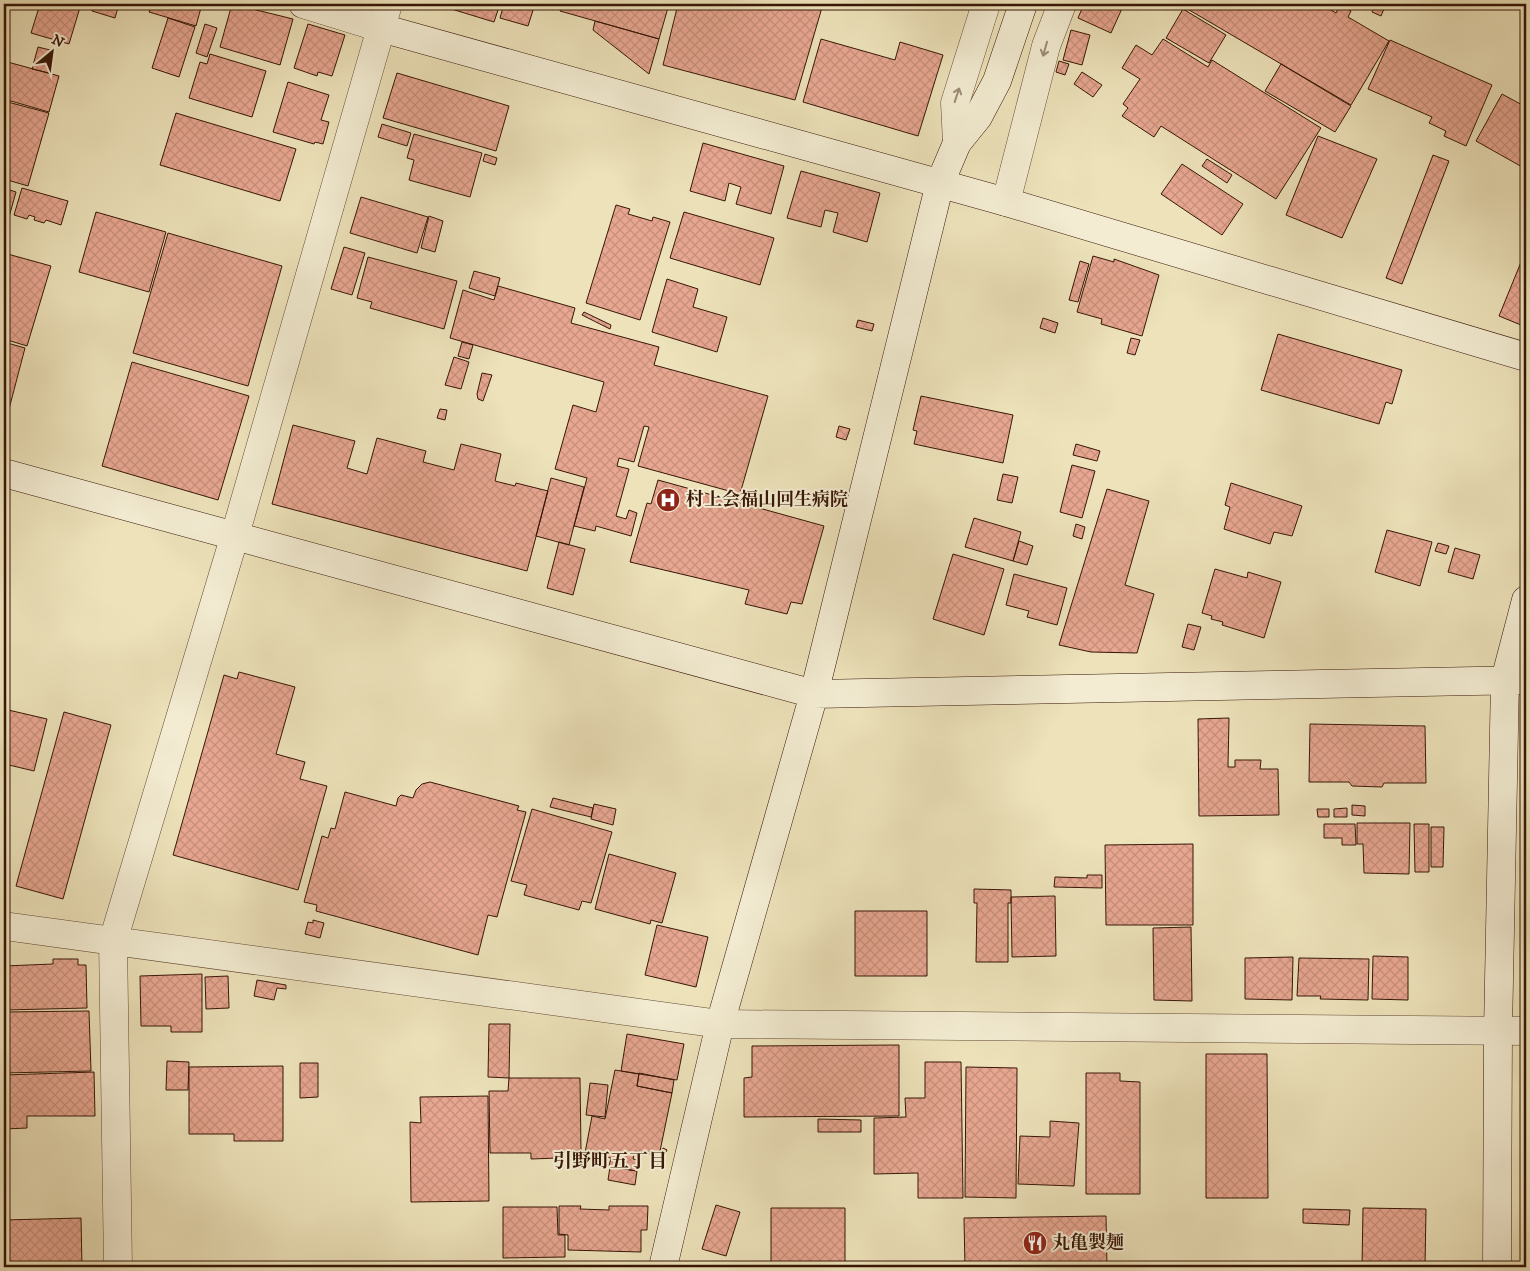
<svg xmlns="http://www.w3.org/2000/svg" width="1530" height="1271" font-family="'IM FELL DW Pica','Noto Serif JP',serif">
<defs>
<pattern id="building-cross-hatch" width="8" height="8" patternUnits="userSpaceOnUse" patternTransform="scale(1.25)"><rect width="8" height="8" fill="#e8a791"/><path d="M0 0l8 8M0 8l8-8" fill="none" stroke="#c88f7c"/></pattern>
</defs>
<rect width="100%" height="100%" fill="#ede2ba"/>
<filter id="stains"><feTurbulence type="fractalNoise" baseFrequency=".004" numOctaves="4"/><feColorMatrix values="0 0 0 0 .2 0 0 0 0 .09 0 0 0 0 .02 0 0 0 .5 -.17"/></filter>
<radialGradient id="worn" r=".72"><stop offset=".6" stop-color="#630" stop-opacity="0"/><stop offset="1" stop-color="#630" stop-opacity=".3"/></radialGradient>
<!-- building -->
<path fill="url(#building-cross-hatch)" stroke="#371606" d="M 40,4 L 81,4 L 69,44 L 31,33 Z
M 94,4 L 119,4 L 115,18 L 92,11 Z
M 152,4 L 202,4 L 196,26 L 149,12 Z
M 232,4 L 293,19 L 280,65 L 220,47 Z
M 435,4 L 500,4 L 494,22 Z
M 504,4 L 535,4 L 528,26 L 500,18 Z
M 562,4 L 669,4 L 659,39 L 560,11 Z
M 678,4 L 823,4 L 795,100 L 663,65 Z
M 1084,4 L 1124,4 L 1111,33 L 1078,18 Z
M 1179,4 L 1321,4 L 1336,13 L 1340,5 L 1351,11 L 1348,17 L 1389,41 L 1351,105 Z
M 1376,4 L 1386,4 L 1381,16 L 1372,12 Z
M 1183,9 L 1226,35 L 1209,63 L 1166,38 Z
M 168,18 L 195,27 L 179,77 L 152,68 Z
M 595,21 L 659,39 L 649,74 L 593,30 Z
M 205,24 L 217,28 L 207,57 L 196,53 Z
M 308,24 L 345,35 L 332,76 L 318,72 L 317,76 L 294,68 Z
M 1071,30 L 1090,35 L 1082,65 L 1063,60 Z
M 821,39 L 895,60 L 900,42 L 943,55 L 918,136 L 803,102 Z
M 1163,39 L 1208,67 L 1212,60 L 1321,128 L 1276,199 L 1161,126 L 1154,137 L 1122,116 L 1128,108 L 1123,104 L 1140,79 L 1122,68 L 1136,45 L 1152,55 Z
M 1390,40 L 1492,85 L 1466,146 L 1444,136 L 1446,131 L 1429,123 L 1432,117 L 1368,89 Z
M 38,47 L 54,51 L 49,73 L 32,69 Z
M 210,54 L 266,71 L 252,117 L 189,98 L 200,62 L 207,64 Z
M 4,61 L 59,76 L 49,112 L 4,99 Z
M 1059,61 L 1069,64 L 1065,75 L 1056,72 Z
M 1281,64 L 1351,106 L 1335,132 L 1265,91 Z
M 1082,72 L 1102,85 L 1093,97 L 1074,84 Z
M 397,73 L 509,106 L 496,151 L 383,118 Z
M 288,82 L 329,95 L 321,120 L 329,122 L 323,144 L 315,142 L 314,144 L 273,132 Z
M 1502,94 L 1526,107 L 1526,164 L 1524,168 L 1476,141 Z
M 4,101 L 49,113 L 28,186 L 4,179 Z
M 176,113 L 296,149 L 280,201 L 160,165 Z
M 382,124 L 411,133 L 407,146 L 378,137 Z
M 414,134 L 482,153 L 470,197 L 409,180 L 414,160 L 407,158 Z
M 1318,136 L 1377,159 L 1342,238 L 1286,215 Z
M 703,143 L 784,166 L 771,214 L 736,204 L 741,187 L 729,183 L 725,201 L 690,191 Z
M 485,154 L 497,158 L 495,165 L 483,161 Z
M 1433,155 L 1449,161 L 1402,284 L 1386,278 Z
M 1207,159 L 1232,175 L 1227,183 L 1202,166 Z
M 1182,164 L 1243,204 L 1222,235 L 1161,194 Z
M 801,171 L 880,193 L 867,242 L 833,232 L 838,213 L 825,210 L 821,227 L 787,218 Z
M 4,188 L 16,192 L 4,235 Z
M 22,188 L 68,201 L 61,225 L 46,220 L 44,223 L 34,220 L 35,217 L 29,215 L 27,219 L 14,215 Z
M 361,197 L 428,217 L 417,253 L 350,233 Z
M 616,205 L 630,209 L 628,214 L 652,221 L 653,217 L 670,222 L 640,320 L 586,303 Z
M 96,212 L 166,232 L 149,292 L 79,272 Z
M 684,212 L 774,238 L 760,285 L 670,258 Z
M 429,216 L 443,221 L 435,252 L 421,248 Z
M 168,233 L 282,266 L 248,386 L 133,353 Z
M 344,247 L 365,253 L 352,295 L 331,289 Z
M 1526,250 L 1526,327 L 1499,316 Z
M 4,253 L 51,266 L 27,346 L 4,339 Z
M 1093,256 L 1114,262 L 1114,259 L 1159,275 L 1142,336 L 1101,324 L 1102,319 L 1077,312 Z
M 368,257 L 457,281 L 444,329 L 370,308 L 372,302 L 357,298 Z
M 1080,261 L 1089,264 L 1078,302 L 1069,300 Z
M 474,271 L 500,278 L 495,296 L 469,288 Z
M 667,279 L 698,289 L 693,307 L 727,317 L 717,352 L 652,332 Z
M 498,286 L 575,308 L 571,323 L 659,347 L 654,365 L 768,396 L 740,494 L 638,466 L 649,427 L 644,426 L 634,462 L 619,458 L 617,466 L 629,469 L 616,516 L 626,519 L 629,510 L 637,513 L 631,536 L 596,526 L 595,531 L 574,526 L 587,478 L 555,469 L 573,405 L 596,412 L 604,382 L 450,338 L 463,290 L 494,300 Z
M 584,312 L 611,325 L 610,329 L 582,315 Z
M 1043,318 L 1058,323 L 1055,333 L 1040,328 Z
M 858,320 L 874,324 L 872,331 L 856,327 Z
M 1278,334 L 1402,370 L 1392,404 L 1386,402 L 1379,424 L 1261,390 Z
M 1131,338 L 1140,340 L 1135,355 L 1127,353 Z
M 4,342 L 25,348 L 9,409 L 4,407 Z
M 462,342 L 473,345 L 469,359 L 458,356 Z
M 454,357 L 469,362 L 461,389 L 445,385 Z
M 132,362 L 249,396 L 218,500 L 102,466 Z
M 482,373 L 492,375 L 483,401 L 478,399 L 477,394 Z
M 921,396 L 1013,415 L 1003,463 L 914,444 L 917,431 L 913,430 Z
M 440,409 L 447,410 L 445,420 L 437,418 Z
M 293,425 L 355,441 L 347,468 L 367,474 L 377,438 L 426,451 L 423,462 L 454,470 L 461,444 L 501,454 L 495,481 L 515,486 L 516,483 L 548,491 L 527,571 L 272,504 Z
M 839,426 L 850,429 L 846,440 L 836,437 Z
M 1076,444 L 1100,451 L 1097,461 L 1073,455 Z
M 1072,465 L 1095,471 L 1082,518 L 1060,512 Z
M 1003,474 L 1018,477 L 1012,503 L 997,500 Z
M 551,478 L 584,487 L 569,545 L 536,536 Z
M 658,480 L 824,526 L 802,604 L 791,602 L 787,614 L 745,604 L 749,590 L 630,562 L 647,503 L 651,504 Z
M 1231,483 L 1302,506 L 1292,536 L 1274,532 L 1270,544 L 1224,529 L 1230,507 L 1225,505 Z
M 1107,489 L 1149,501 L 1125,585 L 1154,594 L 1137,653 L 1091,652 L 1059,645 Z
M 974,518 L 1021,532 L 1013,561 L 965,547 Z
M 1076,524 L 1085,527 L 1082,539 L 1073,536 Z
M 1387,530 L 1432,542 L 1420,586 L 1375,572 Z
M 1019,541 L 1033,546 L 1027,565 L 1013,561 Z
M 559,542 L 585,549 L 573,595 L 547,588 Z
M 1438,543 L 1449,546 L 1446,554 L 1435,551 Z
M 1455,548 L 1480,555 L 1473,579 L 1448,572 Z
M 953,554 L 1004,569 L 984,635 L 933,619 Z
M 1215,569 L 1247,578 L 1248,572 L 1281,582 L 1264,638 L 1222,625 L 1223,622 L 1211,619 L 1212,616 L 1202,613 Z
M 1014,574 L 1067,588 L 1057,625 L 1027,617 L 1029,611 L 1006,605 Z
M 1188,624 L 1201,627 L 1194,650 L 1182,647 Z
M 239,672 L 295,687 L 276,754 L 305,762 L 300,779 L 327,786 L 298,890 L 173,855 L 224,675 L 237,679 Z
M 4,709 L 47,719 L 34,771 L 9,765 L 6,774 L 4,774 Z
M 64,712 L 111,725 L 63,899 L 16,886 Z
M 1229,718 L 1228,767 L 1235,767 L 1235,760 L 1261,760 L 1260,769 L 1278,769 L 1279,815 L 1199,816 L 1198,719 Z
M 1310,724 L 1425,726 L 1426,783 L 1384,783 L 1382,787 L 1352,786 L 1349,782 L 1309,782 Z
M 430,782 L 519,806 L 517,810 L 526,812 L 497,917 L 488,915 L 478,955 L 316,911 L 317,905 L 304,902 L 322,836 L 328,838 L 331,828 L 335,829 L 345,792 L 396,806 L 398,798 L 401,795 L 413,798 L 416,790 L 422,784 Z
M 553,798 L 593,808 L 591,817 L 550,807 Z
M 594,804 L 616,809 L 613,825 L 591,819 Z
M 1352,805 L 1365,806 L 1365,816 L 1352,815 Z
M 1347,808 L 1347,817 L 1334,817 L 1334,809 Z
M 532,809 L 612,832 L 591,903 L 582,901 L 579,910 L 524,895 L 527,885 L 511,881 Z
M 1317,809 L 1329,809 L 1329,817 L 1318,817 Z
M 1357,823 L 1410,823 L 1409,874 L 1364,873 L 1363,844 L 1357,844 Z
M 1324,824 L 1355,824 L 1356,845 L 1342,845 L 1342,838 L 1324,838 Z
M 1414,824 L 1429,824 L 1429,872 L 1415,872 Z
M 1431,827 L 1444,827 L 1443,867 L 1431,867 Z
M 1193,844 L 1193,925 L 1106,925 L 1105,845 Z
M 609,854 L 676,873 L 662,923 L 651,920 L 650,924 L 595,909 Z
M 1087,875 L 1102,875 L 1102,888 L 1054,887 L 1055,877 L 1087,878 Z
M 974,889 L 1011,890 L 1011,903 L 1008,903 L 1008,962 L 976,962 L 977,903 L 974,903 Z
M 1055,896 L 1056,956 L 1012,957 L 1011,897 Z
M 855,911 L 927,911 L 927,976 L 855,976 Z
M 313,920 L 324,923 L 320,938 L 305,934 L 308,922 L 313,923 Z
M 657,925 L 708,937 L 696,987 L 645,975 Z
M 1191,927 L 1192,1001 L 1154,1000 L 1153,928 Z
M 1373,956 L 1408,957 L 1408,1000 L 1372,999 Z
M 1293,957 L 1292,1000 L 1245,999 L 1245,958 Z
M 1299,958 L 1369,959 L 1368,1000 L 1320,999 L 1321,996 L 1297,996 Z
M 53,959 L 78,959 L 78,965 L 86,965 L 87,1008 L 4,1010 L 4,966 L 53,964 Z
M 202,974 L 202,1032 L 171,1032 L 171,1026 L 141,1026 L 140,976 Z
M 228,976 L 229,1008 L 206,1009 L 205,977 Z
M 257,980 L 286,985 L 286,989 L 277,988 L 274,1000 L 254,996 Z
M 89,1011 L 91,1071 L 4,1073 L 4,1012 Z
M 489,1024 L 510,1024 L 509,1078 L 488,1077 Z
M 627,1034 L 684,1044 L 677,1080 L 621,1071 Z
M 899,1045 L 899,1116 L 744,1117 L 744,1078 L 752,1077 L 752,1046 Z
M 1206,1054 L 1267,1054 L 1268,1198 L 1206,1198 Z
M 167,1061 L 189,1062 L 188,1090 L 166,1090 Z
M 925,1062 L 961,1062 L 963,1198 L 918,1198 L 918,1173 L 874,1174 L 874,1118 L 906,1117 L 905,1098 L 925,1098 Z
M 300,1063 L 318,1063 L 318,1097 L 300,1098 Z
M 283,1066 L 283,1141 L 234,1141 L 234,1134 L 189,1134 L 189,1067 Z
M 966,1067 L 1017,1068 L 1016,1198 L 965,1197 Z
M 615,1070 L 639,1074 L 637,1086 L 672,1093 L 659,1156 L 635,1151 L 633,1159 L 638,1160 L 636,1171 L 609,1166 L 611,1158 L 585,1153 L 592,1116 L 605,1119 Z
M 94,1072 L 95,1116 L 27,1116 L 27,1128 L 4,1129 L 4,1075 Z
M 639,1073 L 674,1080 L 672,1093 L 637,1086 Z
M 1086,1073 L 1120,1073 L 1120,1081 L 1140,1082 L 1140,1194 L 1086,1194 Z
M 509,1078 L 580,1078 L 581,1151 L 558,1152 L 558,1158 L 531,1159 L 531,1153 L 490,1153 L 489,1091 L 508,1091 Z
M 590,1083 L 608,1085 L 605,1117 L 586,1115 Z
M 488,1096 L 489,1201 L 411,1202 L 410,1122 L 421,1123 L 420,1097 Z
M 818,1119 L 861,1120 L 861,1132 L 818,1132 Z
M 1050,1121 L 1079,1123 L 1074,1186 L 1018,1184 L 1020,1136 L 1050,1137 Z
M 663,1148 L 667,1150 L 660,1167 L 657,1166 Z
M 610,1167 L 637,1171 L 635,1185 L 608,1180 Z
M 716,1205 L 740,1212 L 726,1256 L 702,1249 Z
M 559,1206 L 581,1206 L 580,1209 L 609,1210 L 609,1206 L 648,1206 L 647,1230 L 641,1230 L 641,1252 L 568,1250 L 568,1235 L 559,1234 Z
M 503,1207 L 557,1207 L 558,1235 L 565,1235 L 565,1257 L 503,1258 Z
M 771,1208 L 845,1208 L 845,1267 L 771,1267 Z
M 1363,1208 L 1426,1209 L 1425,1267 L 1362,1267 Z
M 1303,1209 L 1350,1210 L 1349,1225 L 1303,1223 Z
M 1106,1216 L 1107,1267 L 965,1267 L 964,1218 Z
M 81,1218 L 82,1267 L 4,1267 L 4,1220 Z"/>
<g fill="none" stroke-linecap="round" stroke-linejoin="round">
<!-- street casing -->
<g stroke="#644933" stroke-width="29">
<path id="street" d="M 957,143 L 955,103 L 986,4
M 1006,202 L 1046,46 L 1062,4
M 4,926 L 720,1024 L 1526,1031
M 118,1267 L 113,941 L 235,535 L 388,4"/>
</g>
<!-- secondary casing -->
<g stroke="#371606" stroke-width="29">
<path id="secondary" d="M 303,4 L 381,28 L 1006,202 L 1526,357
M 4,473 L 814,694 L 1526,680
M 663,1267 L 720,1024 L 814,694 L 940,183 L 957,143 L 978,117 L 997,81 L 1023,4
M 1497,1267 L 1498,1031 L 1505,680 L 1526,600"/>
</g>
<!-- street -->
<use href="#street" stroke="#f3ecd2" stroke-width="28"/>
<!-- secondary -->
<use href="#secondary" stroke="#f3ecd2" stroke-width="28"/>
</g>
<!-- one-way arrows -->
<defs><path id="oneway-shaft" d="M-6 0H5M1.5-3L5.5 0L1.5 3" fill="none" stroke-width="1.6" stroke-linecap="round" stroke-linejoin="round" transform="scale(1.25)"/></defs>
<g stroke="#9e8c76">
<use href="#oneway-shaft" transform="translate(1045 49) rotate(106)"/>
<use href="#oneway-shaft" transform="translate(957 95) rotate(-72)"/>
</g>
<!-- icons -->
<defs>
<g id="hospital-disc" transform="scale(1.25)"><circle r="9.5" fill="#8f2418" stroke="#f3ecd2"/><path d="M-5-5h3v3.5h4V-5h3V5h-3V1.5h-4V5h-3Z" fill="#fff"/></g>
<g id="restaurant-disc" transform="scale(1.25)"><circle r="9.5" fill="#8f2418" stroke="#f3ecd2"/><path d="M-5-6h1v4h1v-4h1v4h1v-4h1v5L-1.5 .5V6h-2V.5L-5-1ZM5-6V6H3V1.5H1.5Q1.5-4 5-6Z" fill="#fff"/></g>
</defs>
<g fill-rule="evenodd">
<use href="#hospital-disc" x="668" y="500"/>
<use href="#restaurant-disc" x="1035" y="1243"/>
</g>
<g text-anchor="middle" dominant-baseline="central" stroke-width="4" stroke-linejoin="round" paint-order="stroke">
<!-- poi labels -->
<g font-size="18" font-weight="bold" fill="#371606" stroke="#f3ecd2" text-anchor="start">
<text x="686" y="500">村上会福山回生病院</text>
<text x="1052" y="1243">丸亀製麺</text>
</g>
<!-- neighbourhood labels -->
<g font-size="19" font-weight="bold" fill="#371606" stroke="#f3ecd2">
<text x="610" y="1161">引野町五丁目</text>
</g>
</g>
<!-- margin -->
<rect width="1530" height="1271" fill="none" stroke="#ede2ba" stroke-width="20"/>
<rect x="5" y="5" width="1520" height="1261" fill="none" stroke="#371606" stroke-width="2.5"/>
<rect x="10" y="10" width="1510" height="1251" fill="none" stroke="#371606"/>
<!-- north arrow -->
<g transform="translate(52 52) rotate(29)" stroke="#f3ecd2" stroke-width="4" paint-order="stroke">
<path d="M0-4L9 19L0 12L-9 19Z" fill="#371606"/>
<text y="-8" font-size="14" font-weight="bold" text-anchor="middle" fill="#371606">N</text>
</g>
<rect width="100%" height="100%" filter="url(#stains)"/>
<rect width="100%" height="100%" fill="url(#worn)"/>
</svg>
